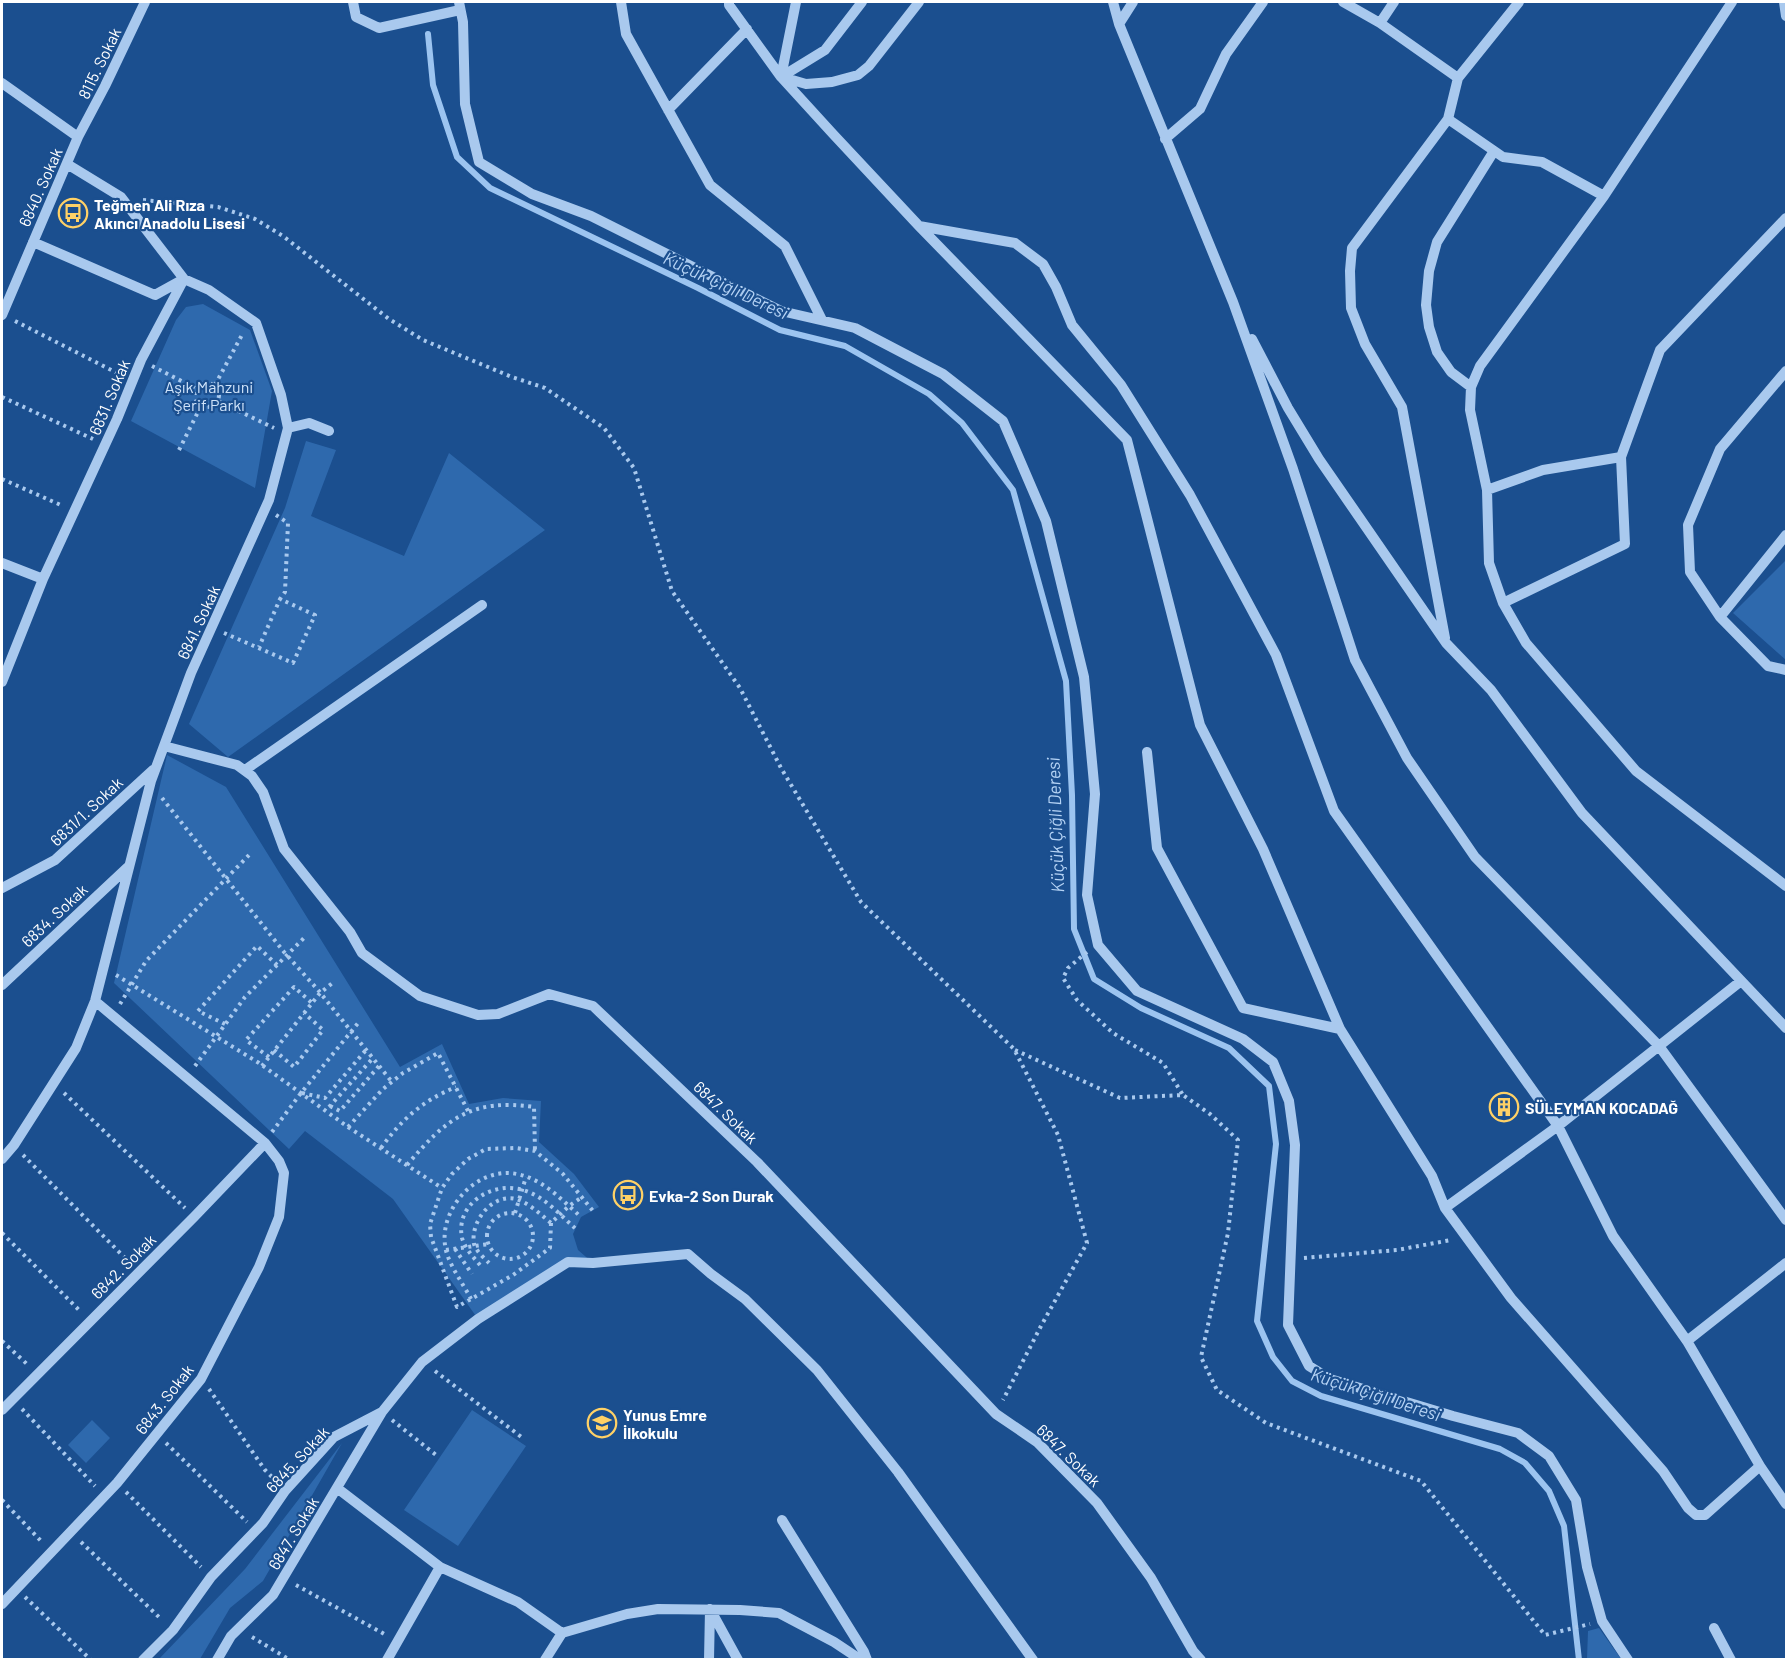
<svg xmlns="http://www.w3.org/2000/svg" width="1788" height="1661" font-family="Barlow,sans-serif">
<rect width="100%" height="100%" fill="#1b4f8f"/>
<!-- green -->
<path fill="#2e69ad" d="M 203,304 L 250,330 L 272,391 L 255,488 L 131,421 L 176,320 L 186,307 Z
M 306,441 L 336,450 L 311,516 L 404,556 L 449,453 L 545,530 L 228,757 L 189,724 L 285,508 Z
M 1786,560 L 1786,660 L 1733,613 Z
M 167,755 L 226,787 L 400,1067 L 442,1044 L 469,1104 L 503,1098 L 541,1101 L 539,1142 L 574,1174 L 599,1207 L 581,1217 L 573,1234 L 578,1250 L 593,1263 L 568,1262 L 478,1319 L 393,1199 L 305,1131 L 289,1149 L 114,983 Z
M 472,1410 L 526,1446 L 458,1546 L 404,1510 Z
M 92,1420 L 110,1438 L 86,1463 L 68,1445 Z
M 342,1443 L 263,1581 L 230,1608 L 200,1659 L 159,1659 L 245,1569 Z
M 1599,1628 L 1621,1659 L 1587,1659 L 1588,1631 Z"/>
<g fill="none" stroke-linecap="round" stroke-linejoin="round">
<!-- stream -->
<path stroke="#9cc4f0" stroke-width="6" d="M 428,34 L 433,85 L 457,157 L 490,188 L 698,288 L 780,330 L 845,346 L 929,394 L 962,423 L 1013,490 L 1066,681 L 1072,795 L 1074,929 L 1094,979 L 1141,1008 L 1229,1048 L 1269,1086 L 1276,1144 L 1257,1321 L 1273,1357 L 1292,1381 L 1321,1396 L 1500,1449 L 1525,1463 L 1549,1491 L 1564,1526 L 1579,1660"/>
<!-- path -->
<path stroke="#a9c9ee" stroke-width="4" stroke-dasharray="3 4.5" stroke-linecap="butt" d="M 143,200 L 218,207 L 255,219 L 283,236 L 389,319 L 423,340 L 512,377 L 545,388 L 604,428 L 634,468 L 672,591 L 740,688 L 781,768 L 861,902 L 1014,1049 L 1058,1135 L 1087,1243 L 1041,1326 L 1003,1400
M 15,321 L 121,375
M 152,366 L 197,389
M195 395a12 12 0 1 1 24 0a12 12 0 1 1-24 0Z
M 215,385 L 243,333
M 2,397 L 93,439
M 218,401 L 274,428
M 179,450 L 201,406
M 2,479 L 63,506
M 276,515 L 288,523 L 285,592 L 280,599
M 224,633 L 293,663 L 315,615 L 280,599 L 259,647
M 162,798 L 284,952 L 318,990 L 392,1082
M 1087,952 L 1068,968 L 1063,978 L 1077,1000 L 1113,1033 L 1163,1063 L 1183,1095
M 116,975 L 259,1063 L 348,1127 L 442,1188
M 120,1004 L 146,961 L 250,854
M 225,1024 L 198,1011 L 257,946 L 277,965
M 274,1050 L 294,1067 L 323,1030 L 304,1013
M 1015,1050 L 1120,1098 L 1183,1095 L 1210,1114 L 1238,1140 L 1228,1233 L 1201,1357 L 1217,1390 L 1266,1423 L 1421,1481 L 1545,1635 L 1590,1624
M 269,1057 L 246,1040 L 294,987 L 312,1003
M 195,1066 L 245,997 L 305,937
M 262,1066 L 320,993 L 335,981
M 64,1093 L 185,1208
M 302,1093 L 325,1098 L 366,1050
M 330,1106 L 340,1111 L 379,1066
M 329,1107 L 373,1058
M 348,1127 L 383,1089 L 403,1073 L 438,1053 L 468,1111
M 272,1132 L 301,1093 L 359,1022
M 381,1148 C 402,1119 422,1101 456,1087
M 23,1155 L 130,1263
M 407,1165 C 446,1119 471,1098 534,1107 L 535,1151
M487 1236a23 23 0 1 1 46 0a23 23 0 1 1-46 0Z
M 515,1213 L 526,1177
M 551,1223 L 550,1248 L 513,1275 L 457,1307 L 431,1237 L 430,1224 L 442,1188 L 452,1174 L 468,1159 L 486,1149 L 516,1148 L 535,1151 L 563,1174 L 593,1211
M 2,1233 L 81,1312
M 455,1249 L 472,1274
M 446,1250 L 489,1244
M 1304,1258 L 1397,1250 L 1451,1240
M 489,1263 C 484,1258 476,1251 474,1244 C 470,1222 492,1193 516,1199 C 529,1203 540,1214 551,1223 L 569,1206 L 582,1197
M 480,1265 C 473,1257 465,1248 462,1238 C 455,1203 493,1181 523,1190 C 544,1196 560,1215 576,1229
M 471,1299 C 463,1283 447,1263 445,1245 C 440,1207 478,1166 517,1174 C 543,1179 562,1200 581,1217
M 2,1341 L 28,1365
M 435,1371 L 524,1439
M 209,1389 L 265,1470 L 275,1480
M 22,1409 L 95,1486
M 392,1420 L 436,1455
M 166,1443 L 247,1522
M 126,1492 L 201,1567
M 2,1500 L 42,1542
M 81,1542 L 162,1620
M 296,1585 L 386,1635
M 25,1597 L 91,1660
M 252,1637 L 290,1660"/>
<!-- minor -->
<path stroke="#a9c9ee" stroke-width="10" d="M 353,2 L 356,17 L 379,28 L 460,10
M 459,2 L 463,22 L 465,104 L 479,162 L 532,194 L 591,216 L 781,311 L 855,328 L 943,374 L 1003,421 L 1046,521 L 1084,677 L 1095,794 L 1087,895 L 1098,945 L 1137,991 L 1243,1039 L 1273,1062 L 1289,1101 L 1295,1145 L 1288,1325 L 1309,1366 L 1330,1379 L 1453,1416 L 1518,1433 L 1549,1456 L 1576,1500 L 1587,1567 L 1602,1621 L 1628,1660
M 621,2 L 626,34 L 710,185 L 785,246 L 822,320
M 729,2 L 729,5 L 781,77 L 833,134 L 919,226 L 1127,440 L 1200,725 L 1263,849 L 1340,1029 L 1432,1176 L 1445,1208 L 1511,1298 L 1663,1471 L 1688,1508 L 1696,1515 L 1705,1515 L 1760,1466 L 1786,1504
M 1113,2 L 1119,24 L 1233,302 L 1293,469 L 1355,660 L 1407,758 L 1475,857 L 1659,1046 L 1786,1220
M 1343,2 L 1380,23
M 1394,2 L 1380,23 L 1458,78 L 1448,119 L 1503,157 L 1542,162 L 1604,196 L 1480,366 L 1471,387 L 1470,410 L 1487,490 L 1489,563 L 1503,603 L 1526,643 L 1636,771 L 1786,886
M 1784,2 L 1786,16
M 1119,24 L 1133,2
M 781,77 L 825,50 L 862,2
M 781,77 L 796,2
M 782,77 L 806,84 L 832,82 L 858,75 L 869,66 L 919,2
M 1458,78 L 1519,2
M 2,83 L 78,137
M 668,110 L 747,29
M 1165,139 L 1200,109 L 1226,54 L 1263,2
M 1604,196 L 1732,2
M 919,226 L 1015,243 L 1043,264 L 1056,287 L 1072,325 L 1121,385 L 1190,495 L 1276,655 L 1334,811 L 1558,1126 L 1613,1236 L 1687,1341 L 1760,1466
M 2,315 L 78,137 L 105,86 L 145,2
M 1252,339 L 1288,408 L 1319,459 L 1446,643 L 1491,690 L 1582,813 L 1786,1028
M 1786,371 L 1720,449 L 1688,525 L 1690,572 L 1720,617 L 1768,666 L 1786,670
M 1471,387 L 1451,372 L 1437,352 L 1429,327 L 1426,305 L 1429,271 L 1437,242 L 1494,151
M 288,428 L 309,423 L 329,431
M 1487,490 L 1543,470 L 1621,457
M 2,563 L 43,579
M 1503,603 L 1625,544 L 1621,457 L 1660,350 L 1786,218
M 1720,617 L 1786,535
M 1445,638 L 1402,407 L 1365,344 L 1351,308 L 1350,271 L 1352,248 L 1448,119
M 2,682 L 43,579 L 117,419 L 141,360 L 184,279 L 121,197 L 67,164
M 164,746 L 237,765 L 252,776 L 263,792 L 284,849 L 350,932 L 362,953 L 420,996 L 478,1015 L 498,1014 L 549,994 L 593,1006 L 757,1162 L 996,1414 L 1037,1442 L 1097,1503 L 1151,1578 L 1193,1651 L 1201,1660
M 1147,752 L 1157,848 L 1243,1008 L 1340,1029
M 245,770 L 482,605
M 2,888 L 55,860 L 153,770
M 2,985 L 128,867
M 2,1159 L 14,1145 L 76,1048 L 95,1001 L 151,781 L 191,673 L 269,500 L 288,428 L 281,395 L 256,323 L 209,290 L 184,279 L 155,295 L 33,242
M 1445,1208 L 1558,1126 L 1741,981
M 1687,1341 L 1786,1263
M 2,1410 L 194,1217 L 265,1143
M 337,1488 L 440,1567 L 518,1602 L 562,1633 L 627,1614 L 658,1609 L 740,1610 L 779,1613 L 834,1642 L 861,1660
M 782,1520 L 864,1652 L 867,1660
M 2,1604 L 117,1483 L 201,1379 L 259,1267 L 279,1217 L 284,1173 L 279,1161 L 265,1143 L 95,1001
M 710,1609 L 738,1660
M 1714,1628 L 1731,1660
M 143,1660 L 173,1630 L 211,1577 L 263,1523 L 285,1491 L 334,1437 L 382,1412 L 422,1362 L 478,1319 L 568,1262 L 593,1263 L 688,1254 L 711,1274 L 745,1299 L 817,1370 L 898,1472 L 1033,1660
M 217,1660 L 231,1636 L 273,1595 L 382,1412
M 387,1660 L 440,1567
M 545,1660 L 562,1633
M 709,1660 L 710,1609"/>
</g>
<!-- icons -->
<defs>
<g id="bus-ring" transform="scale(1.5)"><circle r="9.5" fill="#1b4f8f" stroke="#ffd166" stroke-width="1.5"/><path d="M-5-6H5V4H4V6H2V4H-2V6H-4V4H-5ZM-3.5-4V0h7V-4ZM-3.5 1.2v1.5H-2V1.2ZM2 1.2v1.5H3.5V1.2Z" fill="#ffd166"/></g>
<g id="building-ring" transform="scale(1.5)"><circle r="9.5" fill="#1b4f8f" stroke="#ffd166" stroke-width="1.5"/><path d="M-4-6H4V6H1V3H-1V6H-4ZM-2.5-4.3h1.7v1.8h-1.7ZM.8-4.3h1.7v1.8H.8ZM-2.5-1h1.7V.8h-1.7ZM.8-1h1.7V.8H.8Z" fill="#ffd166"/></g>
<g id="school-ring" transform="scale(1.5)"><circle r="9.5" fill="#1b4f8f" stroke="#ffd166" stroke-width="1.5"/><path d="M0-5L7-2L0 1L-7-2ZM-4 1L0 2.5L4 1V4Q0 6-4 4Z" fill="#ffd166"/></g>
</defs>
<g fill-rule="evenodd">
<use href="#bus-ring" x="73" y="213"/>
<use href="#building-ring" x="1504" y="1107"/>
<use href="#bus-ring" x="628" y="1195"/>
<use href="#school-ring" x="602" y="1423"/>
</g>
<g text-anchor="middle" dominant-baseline="central" stroke-width="4.5" stroke-linejoin="round" paint-order="stroke">
<!-- street labels -->
<g font-size="16" fill="#fff" stroke="#1b4f8f">
<text transform="translate(99 63) rotate(-64)">8115. Sokak</text>
<text transform="translate(40 187) rotate(-66)">6840. Sokak</text>
<text transform="translate(109 397) rotate(-67)">6831. Sokak</text>
<text transform="translate(198 622) rotate(-65)">6841. Sokak</text>
<text transform="translate(86 811) rotate(-43)">6831/1. Sokak</text>
<text transform="translate(54 915) rotate(-43)">6834. Sokak</text>
<text transform="translate(726 1112) rotate(44)">6847. Sokak</text>
<text transform="translate(123 1266) rotate(-45)">6842. Sokak</text>
<text transform="translate(164 1399) rotate(-52)">6843. Sokak</text>
<text transform="translate(1069 1455) rotate(44)">6847. Sokak</text>
<text transform="translate(297 1459) rotate(-47)">6845. Sokak</text>
<text transform="translate(293 1533) rotate(-59)">6847. Sokak</text>
</g>
<!-- poi labels -->
<g font-size="16" font-weight="bold" fill="#fff" stroke="#1b4f8f" text-anchor="start">
<text x="94" y="204">Teğmen Ali Rıza<tspan x="94" dy="18">Akıncı Anadolu Lisesi</tspan></text>
<text x="1525" y="1107">SÜLEYMAN KOCADAĞ</text>
<text x="649" y="1195">Evka-2 Son Durak</text>
<text x="623" y="1414">Yunus Emre<tspan x="623" dy="18">İlkokulu</tspan></text>
</g>
<!-- park labels -->
<g font-size="16" fill="#cfe3fa" stroke="#1b4f8f">
<text x="209" y="386">Aşık Mahzuni<tspan x="209" dy="18">Şerif Parkı</tspan></text>
</g>
<!-- water labels -->
<g font-size="18" font-style="italic" fill="#b5d3f5" stroke="#1b4f8f">
<text transform="translate(726 285) rotate(25)">Küçük Çiğli Deresi</text>
<text transform="translate(1055 825) rotate(-92)">Küçük Çiğli Deresi</text>
<text transform="translate(1376 1394) rotate(18)">Küçük Çiğli Deresi</text>
</g>
</g>
<!-- border -->
<rect width="1788" height="1661" fill="none" stroke="#ffffff" stroke-width="6"/>
</svg>
